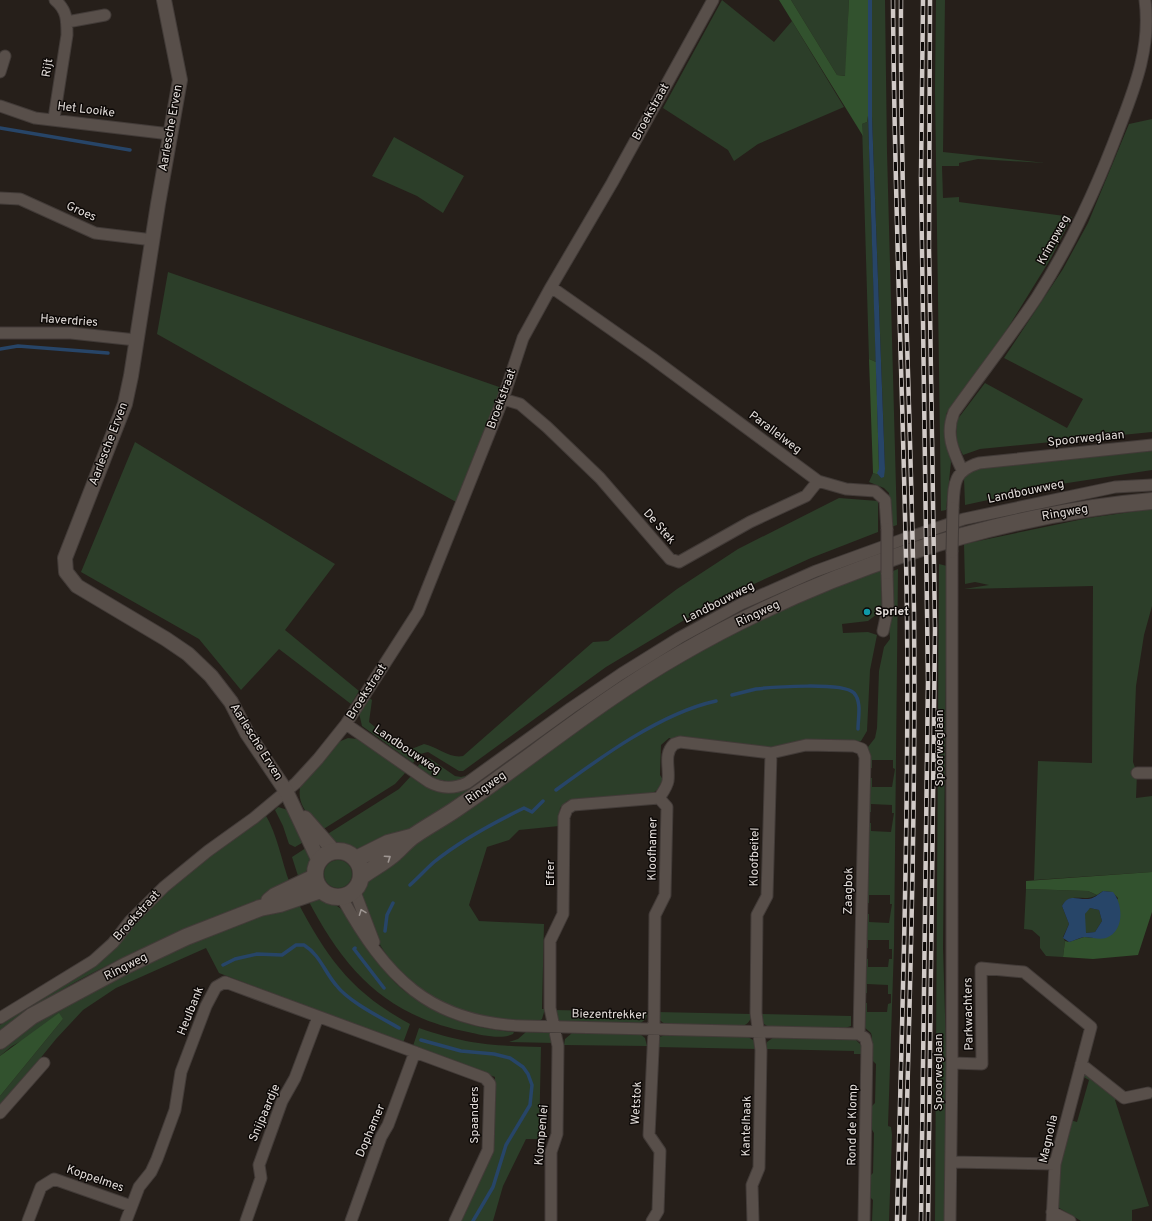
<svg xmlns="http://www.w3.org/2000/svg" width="1152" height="1221" font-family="Overpass,sans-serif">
<rect width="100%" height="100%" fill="#261f1a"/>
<!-- green -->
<path fill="#2c3e29" d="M 722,0 L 774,42 L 792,21 L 844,107 L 758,144 L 734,161 L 728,150 L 663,108 Z
M 791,0 L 849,0 L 846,76 L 837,75 Z
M 872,0 L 885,0 L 887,152 L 897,525 L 891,527 L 889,493 L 884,488 L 869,482 L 873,473 L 879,475 L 881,478 L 885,469 L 872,117 Z
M 936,0 L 945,0 L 943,152 L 1045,163 L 978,159 L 959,163 L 959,166 L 942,166 L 943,198 L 959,197 L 959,202 L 1072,217 L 1051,258 L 1001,339 L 946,414 L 946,441 L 951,462 L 946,510 L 941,511 L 935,89 Z
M 868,116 L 876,362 L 869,359 L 862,124 L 867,122 Z
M 1152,119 L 1152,432 L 980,449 L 963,455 L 956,441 L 957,420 L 985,383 L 1067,428 L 1083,399 L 1004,358 L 1063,269 L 1088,223 L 1129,124 Z
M 394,137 L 464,176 L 443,213 L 417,196 L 372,176 Z
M 168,272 L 502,388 L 456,502 L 157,334 Z
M 135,442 L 335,564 L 285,630 L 359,691 L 351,704 L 279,649 L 241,690 L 199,639 L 81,572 Z
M 1152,451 L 1152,470 L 1061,484 L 965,505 L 964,478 L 973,470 L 986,466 L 1085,456 Z
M 839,498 L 878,501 L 878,532 L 811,558 L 754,584 L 696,613 L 606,667 L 463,771 L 459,771 L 428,752 L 420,754 L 413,763 L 362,726 L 359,713 L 368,697 L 372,700 L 369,722 L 388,738 L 409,750 L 424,744 C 437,747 451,759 463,756 L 593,642 L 608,641 L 677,589 L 738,549 Z
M 1152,509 L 1152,606 L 1144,635 L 1136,686 L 1133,762 L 1137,773 L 1136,798 L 1152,796 L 1152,872 L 1034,880 L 1038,761 L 1092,763 L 1093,586 L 964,589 L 989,585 L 975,582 L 965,584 L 964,544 L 1088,518 Z
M 939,564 L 947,566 L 943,948 L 947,1081 L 945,1221 L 935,1221 Z
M 881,568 L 882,610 L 868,621 L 842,624 L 843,633 L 868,632 L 877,635 L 870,670 L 867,731 L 861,741 L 764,748 L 669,738 L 661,745 L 660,775 L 663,780 L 658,789 L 652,794 L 567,801 L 560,808 L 559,826 L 519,830 L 509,840 L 487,847 L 469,905 L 479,921 L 544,924 L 542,1009 L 545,1009 L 542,1019 C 536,1024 526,1020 517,1020 C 454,1020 390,982 369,921 C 367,914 360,903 362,895 C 363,888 367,881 370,875 L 623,698 L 725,636 L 798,601 Z
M 898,569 L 894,946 L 888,1126 L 891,1127 L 892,1135 L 889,1221 L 872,1221 L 873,1200 L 869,1196 L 870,1176 L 873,1173 L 874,1133 L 871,1128 L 871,1107 L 875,1103 L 876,1064 L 872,1060 L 872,1037 L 871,1033 L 864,1027 L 863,1003 L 867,1003 L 867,1012 L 887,1012 L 888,1004 L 891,1003 L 891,994 L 888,994 L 888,985 L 867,984 L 867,993 L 863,993 L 864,958 L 868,959 L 868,967 L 888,967 L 889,959 L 892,959 L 892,949 L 889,949 L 889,940 L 868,940 L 868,948 L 865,948 L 865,914 L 869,914 L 869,922 L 889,923 L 892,904 L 890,904 L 890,895 L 869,895 L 869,903 L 865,903 L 867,823 L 871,823 L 871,831 L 891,832 L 894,813 L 892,813 L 892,805 L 871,804 L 871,812 L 868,812 L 868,778 L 872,778 L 872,787 L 892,787 L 895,769 L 893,768 L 893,760 L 872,760 L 872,768 L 868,768 L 868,747 L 875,738 L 877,728 L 879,671 L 884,647 L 890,639 L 889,624 L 893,605 L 893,571 Z
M 348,738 L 357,739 L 362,742 L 406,772 L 395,784 L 322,830 C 311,818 297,806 300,788 L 336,743 Z
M 429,758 L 455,776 L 461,777 L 469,775 C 450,788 434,779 417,767 L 424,759 Z
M 411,776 C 435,792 447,798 474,784 L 476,787 L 419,825 L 393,838 L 357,850 L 339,844 L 326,835 L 399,789 Z
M 278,807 L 288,810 L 307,840 L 295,847 L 289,844 L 283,826 L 275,810 Z
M 265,814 C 278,836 281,860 290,884 C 244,910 194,926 146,947 C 95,970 44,997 0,1032 L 0,1025 L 49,992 L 188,873 Z
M 309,846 C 311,861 311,869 299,879 L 292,857 Z
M324 874a14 14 0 1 1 28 0a14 14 0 1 1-28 0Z
M 1026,889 L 1088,891 L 1097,895 C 1084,903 1070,891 1062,906 L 1069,924 L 1063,937 L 1065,941 L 1063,957 L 1046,956 L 1040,948 L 1040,937 L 1032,930 L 1024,929 Z
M 307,898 C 318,898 332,901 341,909 C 349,917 354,927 360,936 C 373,955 385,974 402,989 C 434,1016 473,1029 514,1032 L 513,1034 C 502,1040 481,1035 468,1032 C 386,1016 344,970 307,898 Z
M 297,901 C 328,959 351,992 410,1024 L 403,1043 L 219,973 L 206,948 L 116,988 L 83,1010 L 56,1039 L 0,1108 L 0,1096 L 63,1019 L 12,1046 L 0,1056 L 0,1048 L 32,1025 L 150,961 L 228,926 Z
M 1090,908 L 1099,910 L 1102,921 L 1095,932 L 1086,933 C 1083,926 1082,912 1090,908 Z
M 554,1010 L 648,1012 L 646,1019 L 639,1024 L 561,1022 L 557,1019 Z
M 657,1012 L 751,1014 C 751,1020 749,1023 743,1026 L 665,1024 L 658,1019 Z
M 759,1014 L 851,1016 L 851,1026 L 845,1028 L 769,1027 L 761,1022 Z
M 419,1028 C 465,1044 493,1046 541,1047 L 539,1139 L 526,1139 L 503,1186 L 493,1221 L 460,1221 L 493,1139 L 495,1077 L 413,1046 Z
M 526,1032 L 550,1033 L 555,1043 L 509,1042 L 518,1039 Z
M 572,1033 L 640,1034 L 645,1038 L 647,1046 L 564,1045 L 565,1039 Z
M 666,1035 L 748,1037 L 755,1041 L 757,1049 L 656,1047 L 659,1037 Z
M 774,1037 L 856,1040 L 861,1045 L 862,1054 L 854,1054 L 854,1051 L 765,1049 L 767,1042 Z
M 1085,1071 L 1118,1097 L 1115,1100 L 1149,1206 L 1132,1210 L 1132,1221 L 1081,1221 L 1056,1206 L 1056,1166 L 1070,1120 L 1077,1122 L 1089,1080 L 1082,1076 Z"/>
<!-- forest -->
<path fill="#32522e" d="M 779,0 L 791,0 L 837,75 L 845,76 L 849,0 L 868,0 L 868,116 L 867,122 L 862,124 L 863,136 Z
M 869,359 L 876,362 L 879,469 L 879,475 L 873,473 Z
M 1152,872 L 1152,912 L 1138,955 L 1093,959 L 1063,957 L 1065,941 L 1069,942 L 1084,937 L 1097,938 L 1118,898 L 1112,892 L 1103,891 L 1097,895 L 1088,891 L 1026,889 L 1026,881 Z
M 59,1013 L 63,1019 L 0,1096 L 0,1056 Z"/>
<!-- water -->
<path fill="#274568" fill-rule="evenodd" d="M 868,0 L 872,0 L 872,117 L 885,469 L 884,477 L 881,478 L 877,473 L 879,469 L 868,116 Z
M 1103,891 L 1113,892 C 1123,904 1125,931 1106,938 C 1099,940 1091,937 1084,937 C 1079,938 1073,941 1069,942 L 1063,938 L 1069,924 L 1062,906 C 1069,893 1077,900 1088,899 C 1093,899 1099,894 1103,891 ZM 1090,908 L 1099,910 L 1102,921 L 1095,932 L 1086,933 L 1085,914 Z"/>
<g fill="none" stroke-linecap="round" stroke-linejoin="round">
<!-- stream -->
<path stroke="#274568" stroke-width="3.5" d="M 0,128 L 130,150
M 0,349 L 18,346 L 108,353
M 732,695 C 740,693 748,691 756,689 C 773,687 843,682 854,693 C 862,702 858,718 858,729
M 556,790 C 601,757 661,713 716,701
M 410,885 C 418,878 426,869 434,862 C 461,840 493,823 524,808 L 532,812 L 543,801
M 385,931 L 387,915 L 393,903
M 355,948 L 354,949 L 384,988
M 223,965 L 235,959 L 257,954 L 282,955 L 296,945 L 304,945 C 320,955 324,971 336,985 C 349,1002 380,1017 399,1028
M 421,1040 L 461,1051 L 494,1054 L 510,1058 L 523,1067 L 528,1074 L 532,1085 L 530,1105 L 506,1145 L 493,1187 L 473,1221"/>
<!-- minor casing -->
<g stroke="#423b38" stroke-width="13">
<path id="minor" d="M 67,22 L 105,15
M 0,72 L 5,56
M 0,106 L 35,118 L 170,134
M 54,118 L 67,35 C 67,20 67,10 55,0
M 0,198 L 20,199 L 95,233 L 153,240
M 551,287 L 652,358 L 818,481 L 846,489 L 875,491 L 885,500 L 887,529
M 0,333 L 71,333 L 136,340
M 503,399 L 520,404 L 547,427 L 600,478 L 670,559 L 679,562 L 750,522 L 806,496 L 818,481
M 962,470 C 953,451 945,434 954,412 C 981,374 1011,336 1037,297 C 1071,244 1098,185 1120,126 C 1136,85 1151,45 1145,0
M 953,508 C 954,484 953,471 979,463 L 1152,445
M 883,631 L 888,608 L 887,573
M 346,724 L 429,782 C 442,789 454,789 467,783 L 571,708 L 621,674 L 679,638 L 741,604 L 816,571 L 904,539 L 964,519 L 1115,487 L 1152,485
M 1137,773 L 1152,773
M 355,892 L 374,942
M 342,898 C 386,977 429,1023 524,1026 L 859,1034
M 0,1018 L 93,961 L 113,943 L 130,921 L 164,887 L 208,851 L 254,818 L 296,783 L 318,759 L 346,724 L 418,612 L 503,399 L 523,338 L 551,287 L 612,183 L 713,0
M 859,1034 L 865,1038 L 867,1045 L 864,1221
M 952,1063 L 982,1064 L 981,968 L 1024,972 L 1091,1027 L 1055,1164 L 1052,1221
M 1081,1064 L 1124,1098 L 1148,1093
M 0,1113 L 44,1063
M 951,1162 L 1055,1164
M 1052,1212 L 1070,1221
M 28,1221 L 41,1187 L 54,1179 L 131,1206
M 126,1221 L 139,1187 L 151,1172 L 157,1159 L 175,1110 L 181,1072 L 206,1006 L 216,987 L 225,982 L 485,1078 L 490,1084 L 488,1150 L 455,1221
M 246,1221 L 261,1178 L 259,1165 L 282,1101 L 295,1078 L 318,1017
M 351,1221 L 381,1137 L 388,1125 L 415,1052
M 551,1221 L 551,1152 L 557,1134 L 558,1046 L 550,1008 L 550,941 L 563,914 L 564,817 L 567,809 L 573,805 L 659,798
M 652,1221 L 658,1211 L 660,1151 L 649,1135 L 654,1029 L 655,915 L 665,895 L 667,807 L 659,798 C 663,792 667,787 668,781 C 670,768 663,754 674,744 L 680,742 L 771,753 L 806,745 L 854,746 L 862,749 L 865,757 L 859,1034
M 753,1221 L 752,1185 L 759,1168 L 761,1050 L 756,1013 L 757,915 L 767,896 L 771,753
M 950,1221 L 952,1063 L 952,552"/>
</g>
<!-- tertiary casing -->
<g stroke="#423b38" stroke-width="16">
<path id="tertiary" d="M 164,0 L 180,80 L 158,204 L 131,376 L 125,404 L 65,558 L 66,572 L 77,586 L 166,639 L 188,654 L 211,676 L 231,702 L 247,733 L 286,791 L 319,861
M 305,818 L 334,851"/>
</g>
<!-- secondary casing -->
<g stroke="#423b38" stroke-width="18">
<path id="secondary" d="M315 874a23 23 0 1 1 46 0a23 23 0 1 1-46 0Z
M 356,859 L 388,843 L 411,837
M 362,876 C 373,868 385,862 395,853 C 402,847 407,840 415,835 C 428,826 443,818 456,809 C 531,758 601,699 680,654 C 820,573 991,515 1152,501
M 269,901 L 275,896 L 315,877
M 0,1041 L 32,1016 L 125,966 L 186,937 L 260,908 L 280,904 L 321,890"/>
</g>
<!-- minor -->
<use href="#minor" stroke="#584f4a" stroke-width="11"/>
<!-- tertiary -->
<use href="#tertiary" stroke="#584f4a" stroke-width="14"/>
<!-- secondary -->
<use href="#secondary" stroke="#584f4a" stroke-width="16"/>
<!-- rail casing -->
<g stroke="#d1cac7" stroke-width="4.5">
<path id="rail" d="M 893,0 C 894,205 904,409 907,614 C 909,816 902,1019 897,1221
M 901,0 C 900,205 911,409 914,614 C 916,816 909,1019 904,1221
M 921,1221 L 928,681 L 921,177 L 923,0
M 928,1221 L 935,629 L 929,247 L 930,0"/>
</g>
<!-- rail -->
<use href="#rail" stroke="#0d0907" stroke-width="3" stroke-dasharray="9" stroke-linecap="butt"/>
<!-- minor-bridge casing -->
<g stroke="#423b38" stroke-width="13" stroke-linecap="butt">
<path id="minor-bridge" d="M 887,529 L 887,573
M 952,552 L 953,508"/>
</g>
<!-- minor-bridge -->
<use href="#minor-bridge" stroke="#584f4a" stroke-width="11"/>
</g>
<!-- one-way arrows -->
<defs><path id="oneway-chevron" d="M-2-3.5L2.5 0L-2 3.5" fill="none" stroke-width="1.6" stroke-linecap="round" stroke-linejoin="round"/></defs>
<g stroke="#9e9692">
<use href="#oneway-chevron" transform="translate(388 858) rotate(-34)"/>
<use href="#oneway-chevron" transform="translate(362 912) rotate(-111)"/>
</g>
<!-- markers -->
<circle fill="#0f9aa8" stroke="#0d0907" stroke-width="1.5" cx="867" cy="612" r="4"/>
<g text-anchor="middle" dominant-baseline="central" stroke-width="3" stroke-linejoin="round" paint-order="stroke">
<!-- street labels -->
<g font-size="12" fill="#e4dedb" stroke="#0d0907">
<text transform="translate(48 68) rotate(-81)">Rijt</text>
<text transform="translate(86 110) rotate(7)">Het Looike</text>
<text transform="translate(651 112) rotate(-61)">Broekstraat</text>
<text transform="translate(171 128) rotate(-80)">Aarlesche Erven</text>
<text transform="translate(81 212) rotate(24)">Groes</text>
<text transform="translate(1054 240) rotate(-61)">Krimpweg</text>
<text transform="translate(69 321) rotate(4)">Haverdries</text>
<text transform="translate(502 399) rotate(-70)">Broekstraat</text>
<text transform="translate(775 433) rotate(37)">Parallelweg</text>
<text transform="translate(1086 439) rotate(-6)">Spoorweglaan</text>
<text transform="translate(109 444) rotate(-69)">Aarlesche Erven</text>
<text transform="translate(1026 492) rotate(-12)">Landbouwweg</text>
<text transform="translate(1065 513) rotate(-10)">Ringweg</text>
<text transform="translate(659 527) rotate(49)">De Stek</text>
<text transform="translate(719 603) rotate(-27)">Landbouwweg</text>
<text transform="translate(758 614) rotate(-25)">Ringweg</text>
<text transform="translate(367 692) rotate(-57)">Broekstraat</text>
<text transform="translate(256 742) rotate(58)">Aarlesche Erven</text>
<text transform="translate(940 748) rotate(-90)">Spoorweglaan</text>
<text transform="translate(407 750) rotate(34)">Landbouwweg</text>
<text transform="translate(486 788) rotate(-36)">Ringweg</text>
<text transform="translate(653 849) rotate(-89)">Kloofhamer</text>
<text transform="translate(755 857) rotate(-89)">Kloofbeitel</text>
<text transform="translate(551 873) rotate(-90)">Effer</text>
<text transform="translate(849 891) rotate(-89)">Zaagbok</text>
<text transform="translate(137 916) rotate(-48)">Broekstraat</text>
<text transform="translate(126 967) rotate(-27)">Ringweg</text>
<text transform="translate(191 1011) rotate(-68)">Heulbank</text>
<text transform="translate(969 1014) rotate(-91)">Parkwachters</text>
<text transform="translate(609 1015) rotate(1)">Biezentrekker</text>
<text transform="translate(939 1072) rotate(-90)">Spoorweglaan</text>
<text transform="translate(637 1103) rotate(-87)">Wetstok</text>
<text transform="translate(265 1113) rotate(-67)">Snijpaardje</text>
<text transform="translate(475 1115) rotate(-90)">Spaanders</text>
<text transform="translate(853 1125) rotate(-89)">Rond de Klomp</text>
<text transform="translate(747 1126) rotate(-89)">Kantelhaak</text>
<text transform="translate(371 1131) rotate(-67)">Dophamer</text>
<text transform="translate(542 1135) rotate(-85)">Klompenlei</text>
<text transform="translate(1049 1139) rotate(-77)">Magnolia</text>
<text transform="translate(95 1179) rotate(19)">Koppelmes</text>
</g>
<!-- poi labels -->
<g font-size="12" font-weight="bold" fill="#e4dedb" stroke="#0d0907" text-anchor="start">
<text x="875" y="612">Spriet</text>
</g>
</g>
</svg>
